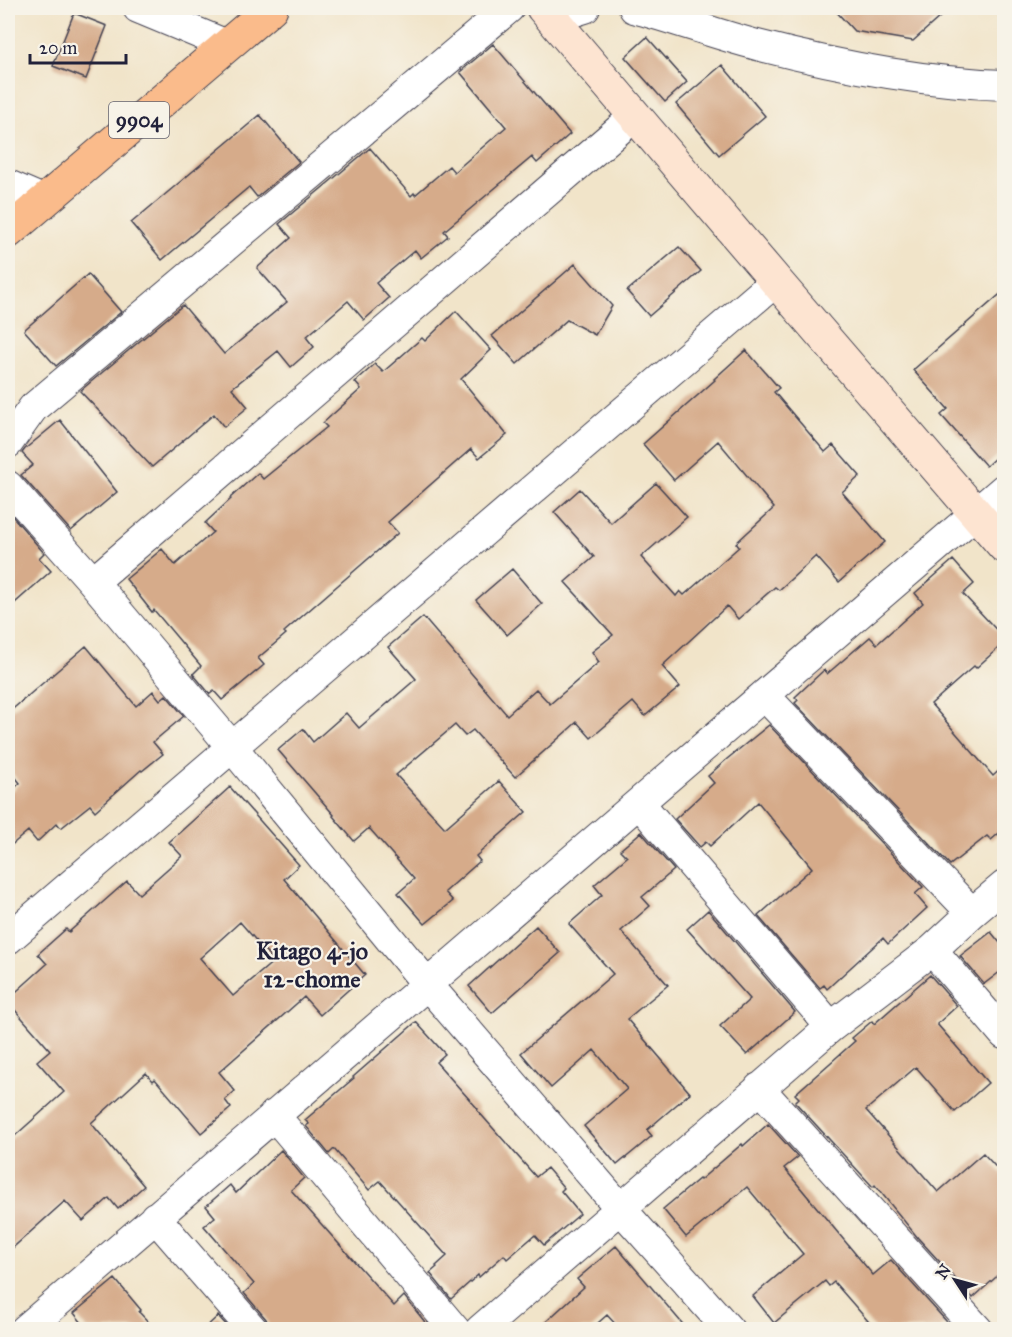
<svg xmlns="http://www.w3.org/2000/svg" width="1012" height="1337" font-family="'IM FELL Great Primer',serif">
<rect width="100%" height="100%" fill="#f7f3e8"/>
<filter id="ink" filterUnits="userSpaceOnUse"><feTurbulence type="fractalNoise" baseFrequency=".0167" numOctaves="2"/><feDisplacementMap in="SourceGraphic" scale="12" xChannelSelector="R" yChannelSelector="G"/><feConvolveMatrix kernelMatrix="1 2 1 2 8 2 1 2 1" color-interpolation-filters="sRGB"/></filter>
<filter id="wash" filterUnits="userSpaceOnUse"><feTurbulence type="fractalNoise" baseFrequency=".008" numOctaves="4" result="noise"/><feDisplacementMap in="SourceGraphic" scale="24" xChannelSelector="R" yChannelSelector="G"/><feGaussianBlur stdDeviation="1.35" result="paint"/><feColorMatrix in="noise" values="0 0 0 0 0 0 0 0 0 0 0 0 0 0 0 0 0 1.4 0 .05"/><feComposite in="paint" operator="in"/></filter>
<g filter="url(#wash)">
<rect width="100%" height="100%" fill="#f1e4c9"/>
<g id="blocks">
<!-- building -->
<path fill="#d6ab8a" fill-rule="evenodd" d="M 833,8 L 950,8 L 913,41 L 854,31 Z
M 74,13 L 107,26 L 86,79 L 53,66 Z
M 647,37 L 687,82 L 665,102 L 625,57 Z
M 493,44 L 570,134 L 537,163 L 532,157 L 444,231 L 448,236 L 421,258 L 415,250 L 376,283 L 389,298 L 364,320 L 348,301 L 306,337 L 314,347 L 291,367 L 278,351 L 232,388 L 248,407 L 224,427 L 214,414 L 152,467 L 80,391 L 183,305 L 224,354 L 287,302 L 257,268 L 291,238 L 279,224 L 370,148 L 411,196 L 414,193 L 415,195 L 449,166 L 454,172 L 506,127 L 460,72 Z
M 722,65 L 765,116 L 719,155 L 676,104 Z
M 260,115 L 299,162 L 257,197 L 249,187 L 162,260 L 131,223 Z
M 679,247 L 701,271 L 649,316 L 627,291 Z
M 575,264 L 612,306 L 595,335 L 567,320 L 517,364 L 492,336 Z
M 88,274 L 121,312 L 56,366 L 24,330 Z
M 1005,290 L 1005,449 L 986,466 L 941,415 L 948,409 L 913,370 Z
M 456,311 L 491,350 L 461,379 L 507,435 L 479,458 L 471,449 L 388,522 L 398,533 L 284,632 L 286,634 L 258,658 L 264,665 L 222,700 L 214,691 L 210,694 L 193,674 L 201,666 L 154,610 L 152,612 L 126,579 L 162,549 L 175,565 L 213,532 L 205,523 L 231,499 L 230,498 L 258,473 L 263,479 L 327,427 L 323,423 L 361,389 L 355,382 L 375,364 L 383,372 L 422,338 L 425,341 Z
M 746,350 L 779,388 L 774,392 L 825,452 L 833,445 L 860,476 L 842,492 L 885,542 L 839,582 L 816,556 L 779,590 L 775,587 L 738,619 L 727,606 L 662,666 L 680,687 L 645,716 L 633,702 L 591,738 L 577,722 L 515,777 L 473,730 L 465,736 L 455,725 L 396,775 L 445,828 L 499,781 L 526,812 L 476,856 L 480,861 L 445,892 L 453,901 L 425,924 L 398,893 L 414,879 L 369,828 L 354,841 L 333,816 L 334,815 L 278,750 L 303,729 L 313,742 L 346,713 L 359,728 L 416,679 L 388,647 L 423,617 L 507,715 L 536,689 L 550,704 L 599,662 L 592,652 L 613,635 L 565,582 L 594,557 L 554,512 L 580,489 L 611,523 L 656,483 L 687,517 L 641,557 L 676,596 L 680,591 L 684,595 L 739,547 L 736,543 L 774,508 L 718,441 L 674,480 L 643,444 L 715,380 L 714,379 Z
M 60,420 L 117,492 L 71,531 L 21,475 L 33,465 L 22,453 L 25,449 Z
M 8,511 L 44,553 L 39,558 L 51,571 L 8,609 Z
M 953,560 L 974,584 L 963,594 L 1005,639 L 1005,642 L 976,668 L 974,666 L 931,704 L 993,776 L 1005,765 L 1005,828 L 991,840 L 987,836 L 950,865 L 795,703 L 798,700 L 795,697 L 824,670 L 827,674 L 870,637 L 877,644 L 923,603 L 915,593 Z
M 512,569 L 542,604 L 507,635 L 476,600 Z
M 86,646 L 136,706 L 153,691 L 160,700 L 166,695 L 184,716 L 153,742 L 163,754 L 142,771 L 141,770 L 95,811 L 90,805 L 61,828 L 57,823 L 37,842 L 28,831 L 8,848 L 8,794 L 20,783 L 8,768 L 8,713 Z
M 769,725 L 923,887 L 915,894 L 927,908 L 888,944 L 883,938 L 827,989 L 824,985 L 820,988 L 758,916 L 812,868 L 758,802 L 710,846 L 706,842 L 700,847 L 675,819 L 714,783 L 708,776 L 727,759 Z
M 230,787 L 299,865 L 284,879 L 365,975 L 320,1015 L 304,997 L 219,1072 L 235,1091 L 225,1100 L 231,1108 L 201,1133 L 155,1079 L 153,1081 L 146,1073 L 91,1123 L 144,1186 L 118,1209 L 109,1198 L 83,1221 L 65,1201 L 8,1252 L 8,1142 L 64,1092 L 37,1061 L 50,1050 L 8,1002 L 8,999 L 47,964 L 38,954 L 66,929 L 69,932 L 127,881 L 139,894 L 182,856 L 169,842 ZM 240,922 L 274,961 L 233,996 L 200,958 Z
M 641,832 L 674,870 L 642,897 L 650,906 L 621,931 L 668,985 L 627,1019 L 690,1093 L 647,1130 L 652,1136 L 617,1165 L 584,1126 L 627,1089 L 594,1050 L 551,1088 L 521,1053 L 613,974 L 569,924 L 602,895 L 594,885 L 627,857 L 620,850 Z
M 708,910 L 795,1012 L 747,1055 L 720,1026 L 750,999 L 687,929 Z
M 536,926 L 560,953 L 492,1013 L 469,986 Z
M 991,932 L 1005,949 L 1005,968 L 984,984 L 960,956 Z
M 930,975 L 957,1006 L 937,1024 L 988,1083 L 955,1112 L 916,1067 L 866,1110 L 938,1192 L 983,1153 L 1005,1177 L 1005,1269 L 973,1298 L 918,1238 L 875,1185 L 873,1187 L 795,1102 L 799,1098 L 795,1094 L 855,1041 L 852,1038 L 872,1021 L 874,1024 Z
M 416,1022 L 445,1054 L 436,1062 L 478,1109 L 477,1110 L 536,1177 L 547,1168 L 564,1188 L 561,1191 L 580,1214 L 544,1245 L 535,1235 L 507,1259 L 504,1255 L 479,1277 L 478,1275 L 451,1299 L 430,1273 L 437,1267 L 436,1266 L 447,1256 L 380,1181 L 369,1190 L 334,1149 L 329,1154 L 306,1126 L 309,1124 L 305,1120 L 354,1078 L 353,1077 Z
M 768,1124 L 798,1157 L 784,1168 L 873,1275 L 891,1260 L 947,1322 L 939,1329 L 875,1329 L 834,1282 L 829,1286 L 825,1281 L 774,1323 L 753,1296 L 803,1254 L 747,1187 L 686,1237 L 663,1209 L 699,1179 L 700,1180 L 742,1144 L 743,1146 Z
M 281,1150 L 304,1178 L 291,1190 L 394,1306 L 404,1296 L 425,1322 L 417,1329 L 270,1329 L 266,1319 L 244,1293 L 254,1284 L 204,1226 L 215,1217 L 206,1206 L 230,1185 L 236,1193 Z
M 616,1246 L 687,1329 L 620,1329 L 607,1315 L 591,1329 L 538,1329 L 584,1287 L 577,1279 Z
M 115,1279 L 141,1310 L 139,1312 L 155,1329 L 87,1329 L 74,1313 Z
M 218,1316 L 230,1329 L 204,1329 Z"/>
</g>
</g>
<g filter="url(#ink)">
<use href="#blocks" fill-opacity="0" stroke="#413f50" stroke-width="1.5"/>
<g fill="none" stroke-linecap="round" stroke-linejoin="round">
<!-- street casing -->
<g stroke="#413f50" stroke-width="32">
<path id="street" d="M 138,8 L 227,45
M 634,8 C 675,19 715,34 757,45 C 838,66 921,82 1004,85
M 555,21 L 572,12 L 585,8
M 8,185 L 45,201
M 8,443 L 33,408 L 509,8
M 8,486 L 93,582 L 232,747 L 427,984 L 621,1209 L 729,1330
M 93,582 L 635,116
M 764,695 L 972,913
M 639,803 L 831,1027
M 8,939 L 776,281
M 932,950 L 1004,1034
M 759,1088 L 978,1330
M 274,1115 L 455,1330
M 155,1217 L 253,1330
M 25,1330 L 1004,489
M 480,1330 L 831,1027 L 932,950 L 972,913 L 1004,886"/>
</g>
<!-- secondary casing -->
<g stroke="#413f50" stroke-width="35">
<path id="secondary" d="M 543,8 L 776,281 L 1004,546"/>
</g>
<!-- primary casing -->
<g stroke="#413f50" stroke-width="35">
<path id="primary" d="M 8,232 L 271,8"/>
</g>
<!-- street -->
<use href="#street" stroke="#fff" stroke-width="30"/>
<!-- secondary -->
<use href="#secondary" stroke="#fde4d1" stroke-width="33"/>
<!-- primary -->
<use href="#primary" stroke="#fabb8b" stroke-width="33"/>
</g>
</g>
<g text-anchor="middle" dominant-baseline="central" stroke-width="4.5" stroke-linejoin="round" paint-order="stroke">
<!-- shield labels -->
<rect fill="#f7f3e8" stroke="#62616f" stroke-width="1.5" x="109" y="102" width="60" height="36" rx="4.5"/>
<g font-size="21" font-weight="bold" fill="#22223b">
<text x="139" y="120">9904</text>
</g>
<!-- neighbourhood labels -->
<g font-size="24" font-weight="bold" fill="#22223b" stroke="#f7f3e8">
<text x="312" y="951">Kitago 4-jo<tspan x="312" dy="28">12-chome</tspan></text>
</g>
</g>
<!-- margin -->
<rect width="1012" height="1337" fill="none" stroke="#f7f3e8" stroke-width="30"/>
<!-- north arrow -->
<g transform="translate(955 1280) rotate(306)" stroke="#f7f3e8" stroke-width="4.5" paint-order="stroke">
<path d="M0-4.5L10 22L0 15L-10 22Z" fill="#22223b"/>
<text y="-9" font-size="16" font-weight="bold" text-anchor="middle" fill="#22223b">N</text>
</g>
<!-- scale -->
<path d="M30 54v9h96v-9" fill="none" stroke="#22223b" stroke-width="3"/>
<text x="39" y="54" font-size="18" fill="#22223b" stroke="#f7f3e8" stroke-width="4.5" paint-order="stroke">20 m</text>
</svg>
